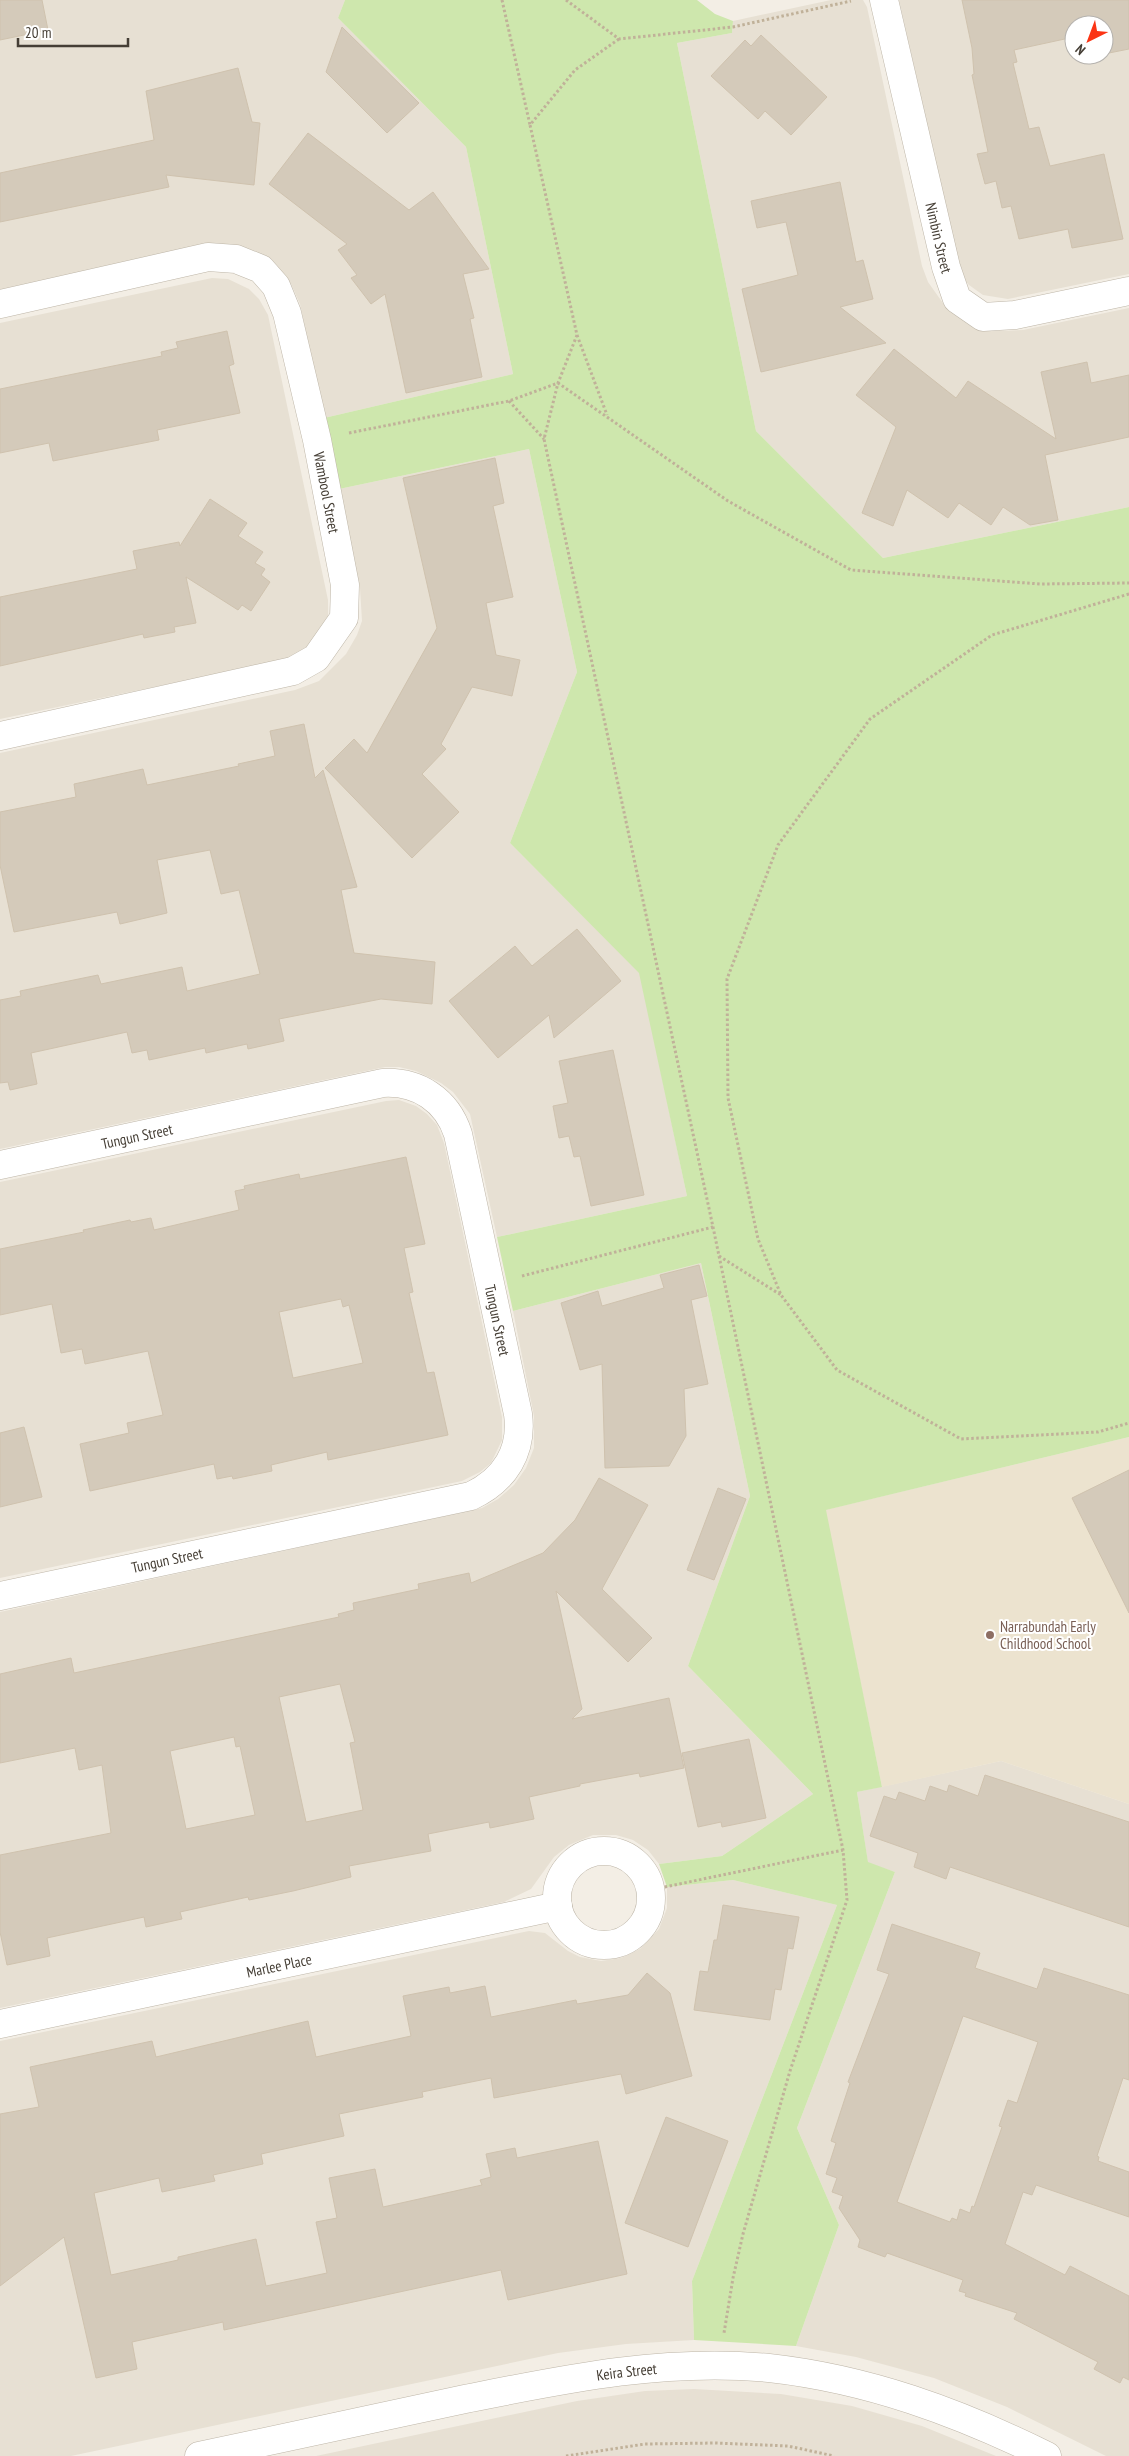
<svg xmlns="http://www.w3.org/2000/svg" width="1129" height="2456" font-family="'PT Sans Narrow',sans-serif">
<rect width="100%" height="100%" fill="#f3eee5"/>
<!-- residential -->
<path fill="#e7e0d3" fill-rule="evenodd" d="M 0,0 L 345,0 L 338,18 L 466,147 L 513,374 L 324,418 L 300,304 L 291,284 L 286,279 L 202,247 L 0,290 Z
M 831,0 L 863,0 L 867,7 L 922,266 L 928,282 L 945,306 L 984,329 L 998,331 L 1023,330 L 1129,308 L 1129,507 L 883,558 L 756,431 L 677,43 L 732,33 L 733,21 Z
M 899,0 L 1129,0 L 1129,274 L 1008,299 L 983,295 L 969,285 L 962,277 ZM 1074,25 L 1104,25 L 1104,55 L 1074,55 Z
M 212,278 L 228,279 L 249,289 L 259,299 L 268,315 L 328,600 L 328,618 L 310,646 L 288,659 L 0,719 L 0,323 Z
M 529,449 L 577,672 L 510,843 L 640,973 L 687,1196 L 497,1237 L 470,1114 L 453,1092 L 441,1083 L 416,1071 L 399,1067 L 385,1067 L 0,1149 L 0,753 L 295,690 L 319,681 L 346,654 L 357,635 L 362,621 L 360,588 L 339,489 Z
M 399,1100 L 416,1106 L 427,1114 L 437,1125 L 444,1143 L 502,1417 L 502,1440 L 491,1463 L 480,1472 L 462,1481 L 0,1578 L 0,1182 L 386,1101 Z
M 701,1263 L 750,1496 L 688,1666 L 813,1794 L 722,1856 L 659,1864 L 648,1850 L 633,1840 L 616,1835 L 593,1835 L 569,1845 L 554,1857 L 531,1889 L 504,1902 L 0,2008 L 0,1612 L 482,1508 L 498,1499 L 514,1485 L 526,1468 L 534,1448 L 534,1416 L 513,1311 Z
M 1001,1761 L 1129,1804 L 1129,2456 L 1106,2456 L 1007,2407 L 934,2378 L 856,2357 L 796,2346 L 839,2225 L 797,2128 L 895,1872 L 868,1863 L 857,1792 Z
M 733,1880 L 837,1905 L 692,2281 L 694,2340 L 626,2344 L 558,2353 L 71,2456 L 0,2456 L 0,2041 L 529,1931 L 545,1933 L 568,1951 L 580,1957 L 601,1961 L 621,1958 L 640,1949 L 659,1929 L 667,1908 L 667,1887 Z
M 694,2389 L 781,2394 L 852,2406 L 922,2426 L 996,2456 L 316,2456 L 577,2401 L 645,2391 Z"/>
<!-- education -->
<path fill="#ece3cf" d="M 1129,1437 L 1129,1804 L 1001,1761 L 882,1787 L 825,1510 Z"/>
<!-- green -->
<path fill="#cee7ad" d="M 345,0 L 697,0 L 715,14 L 733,21 L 732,33 L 677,43 L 756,431 L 883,558 L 1129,507 L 1129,1437 L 826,1510 L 882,1787 L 857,1792 L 868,1862 L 895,1872 L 797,2128 L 839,2225 L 796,2346 L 694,2340 L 692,2281 L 837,1905 L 733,1880 L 667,1887 L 659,1864 L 722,1856 L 813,1794 L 688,1666 L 750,1496 L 701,1263 L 513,1311 L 497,1237 L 687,1196 L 639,973 L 510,843 L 577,672 L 529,449 L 339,489 L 324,418 L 513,374 L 466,147 L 338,18 Z"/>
<!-- building -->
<path fill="#d4caba" stroke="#cfc2ae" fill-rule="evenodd" d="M 0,0 L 42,0 L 48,30 L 0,40 Z
M 962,0 L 1129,0 L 1129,49 L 1104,54 L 1104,25 L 1074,25 L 1074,37 L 1014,50 L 1017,62 L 1013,63 L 1029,129 L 1039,127 L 1050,166 L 1104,154 L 1123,239 L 1072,248 L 1068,229 L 1019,239 L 1011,206 L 1002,208 L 996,181 L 985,184 L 977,154 L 988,152 L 972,75 L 974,74 L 972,48 Z
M 342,27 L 419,103 L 387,133 L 326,72 Z
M 761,35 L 827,97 L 791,135 L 765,111 L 758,119 L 711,76 L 745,40 L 751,46 Z
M 238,68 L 252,122 L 260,123 L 254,185 L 166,175 L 169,187 L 0,222 L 0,173 L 154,140 L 146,91 Z
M 308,133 L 409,210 L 433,192 L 489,269 L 463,274 L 474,318 L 470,319 L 482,377 L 406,393 L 385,294 L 371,304 L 351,278 L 357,275 L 338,250 L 347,244 L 269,184 Z
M 840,182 L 856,262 L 863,260 L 873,299 L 840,307 L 886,343 L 761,372 L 742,289 L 798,275 L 786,222 L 757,228 L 751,201 Z
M 227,331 L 234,364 L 229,366 L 240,413 L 157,430 L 159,440 L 53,461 L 49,443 L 0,453 L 0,389 L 162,356 L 161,352 L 178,348 L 176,342 Z
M 894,349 L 956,398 L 968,381 L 1056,439 L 1041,372 L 1087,362 L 1091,383 L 1129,375 L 1129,437 L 1045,455 L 1058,520 L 1030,525 L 1003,507 L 991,525 L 959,503 L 948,518 L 907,490 L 893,526 L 862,513 L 896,427 L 856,395 Z
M 495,458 L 504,503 L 493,506 L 513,597 L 486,603 L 496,655 L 520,660 L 512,696 L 472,687 L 441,744 L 446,749 L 422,774 L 459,812 L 412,858 L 325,768 L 354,739 L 367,753 L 437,628 L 403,478 Z
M 210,499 L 247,523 L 238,536 L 263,552 L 255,563 L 265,569 L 261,575 L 270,582 L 251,611 L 242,605 L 238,610 L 186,577 L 196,623 L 174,627 L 175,632 L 144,638 L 143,634 L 0,666 L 0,597 L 137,569 L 133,551 L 179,542 L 180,546 Z
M 304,724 L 315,778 L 323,770 L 357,887 L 341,890 L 354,953 L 435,962 L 432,1004 L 381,999 L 279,1019 L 284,1041 L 248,1049 L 247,1044 L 206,1053 L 205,1048 L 149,1060 L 147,1050 L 132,1053 L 127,1032 L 31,1053 L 37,1084 L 10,1090 L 8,1082 L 0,1083 L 0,1000 L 21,996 L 20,991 L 98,975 L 101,984 L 182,967 L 187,991 L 260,974 L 239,890 L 221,894 L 210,850 L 157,860 L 167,913 L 120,924 L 117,912 L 14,932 L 0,865 L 0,812 L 76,797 L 74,784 L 143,769 L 147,785 L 239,766 L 238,764 L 275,756 L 270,731 Z
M 577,929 L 621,981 L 554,1038 L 549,1015 L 498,1058 L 449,1001 L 515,946 L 532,966 Z
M 613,1050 L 644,1195 L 591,1206 L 580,1156 L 574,1157 L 569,1136 L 559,1138 L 553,1106 L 568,1103 L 559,1061 Z
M 406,1157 L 425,1244 L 404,1248 L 413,1292 L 409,1293 L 427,1373 L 434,1372 L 448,1435 L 328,1460 L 327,1452 L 271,1465 L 272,1471 L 233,1479 L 232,1476 L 217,1479 L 214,1464 L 90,1491 L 80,1444 L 129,1433 L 127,1423 L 163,1415 L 148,1351 L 85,1364 L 82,1349 L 61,1353 L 52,1304 L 0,1315 L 0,1249 L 84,1232 L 83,1230 L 130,1220 L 131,1222 L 151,1218 L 154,1230 L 239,1210 L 235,1191 L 245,1189 L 244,1186 L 299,1174 L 300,1179 ZM 341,1299 L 343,1307 L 349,1305 L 363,1363 L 293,1378 L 279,1312 Z
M 699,1265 L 707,1296 L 691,1300 L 708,1384 L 684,1389 L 686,1436 L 669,1466 L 605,1468 L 602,1364 L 580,1370 L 561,1303 L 598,1291 L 602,1306 L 664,1288 L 660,1275 Z
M 24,1427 L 42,1497 L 0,1507 L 0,1433 Z
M 1129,1470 L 1129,1613 L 1072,1498 Z
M 599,1478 L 648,1505 L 602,1589 L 652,1638 L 628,1662 L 556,1591 L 582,1709 L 572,1719 L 669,1698 L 684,1768 L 640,1777 L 639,1773 L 580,1784 L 580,1786 L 529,1797 L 534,1819 L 490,1828 L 489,1822 L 428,1834 L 431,1851 L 349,1866 L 351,1877 L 293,1891 L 249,1900 L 248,1897 L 180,1912 L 182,1919 L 146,1927 L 144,1917 L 47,1938 L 50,1956 L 7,1965 L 0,1932 L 0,1855 L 111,1833 L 102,1765 L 79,1770 L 75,1748 L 0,1763 L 0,1674 L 71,1658 L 74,1673 L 339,1617 L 338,1614 L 354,1610 L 353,1603 L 419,1589 L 418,1584 L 469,1573 L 471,1583 L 543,1553 L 575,1520 ZM 340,1684 L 355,1742 L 350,1743 L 363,1810 L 306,1822 L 279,1697 ZM 234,1737 L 236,1747 L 240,1746 L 255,1815 L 186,1829 L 170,1751 Z
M 718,1488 L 746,1499 L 714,1580 L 687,1570 Z
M 749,1739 L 766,1818 L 722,1827 L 721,1822 L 698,1827 L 682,1753 Z
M 985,1775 L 1129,1822 L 1129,1927 L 950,1867 L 946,1879 L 914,1867 L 918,1853 L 870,1836 L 884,1796 L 896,1800 L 899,1792 L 925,1801 L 930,1786 L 947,1792 L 949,1785 L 978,1796 Z
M 723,1905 L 799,1917 L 793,1949 L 788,1948 L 781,1990 L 775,1989 L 770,2020 L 694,2010 L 700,1971 L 708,1972 L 714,1940 L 717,1940 Z
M 892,1924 L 980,1953 L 975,1968 L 1037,1989 L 1044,1968 L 1129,1995 L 1129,2080 L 1123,2078 L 1097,2156 L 1099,2157 L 1098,2161 L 1129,2172 L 1129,2217 L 1036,2185 L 1032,2195 L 1023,2192 L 1005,2244 L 1065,2275 L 1070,2266 L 1129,2296 L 1129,2380 L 1123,2377 L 1120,2383 L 1094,2369 L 1098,2362 L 1014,2319 L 1017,2313 L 965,2296 L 966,2293 L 959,2291 L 963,2280 L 887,2253 L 885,2257 L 858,2247 L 860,2240 L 839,2208 L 843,2196 L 832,2192 L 837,2178 L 826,2174 L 836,2143 L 831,2141 L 850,2083 L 848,2082 L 889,1974 L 877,1970 ZM 963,2016 L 1038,2042 L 1017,2103 L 1008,2100 L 999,2126 L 1002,2127 L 974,2207 L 972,2206 L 970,2213 L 960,2209 L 957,2220 L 952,2218 L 950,2222 L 897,2202 Z
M 647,1973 L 670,1993 L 692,2076 L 626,2094 L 621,2074 L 494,2098 L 491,2078 L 422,2092 L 423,2097 L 339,2114 L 344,2136 L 261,2154 L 263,2164 L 213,2175 L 215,2181 L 162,2192 L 159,2178 L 94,2193 L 111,2275 L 178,2260 L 178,2257 L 256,2239 L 266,2286 L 327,2273 L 316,2222 L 337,2218 L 329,2178 L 375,2169 L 383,2207 L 482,2185 L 480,2180 L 491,2177 L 486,2154 L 515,2148 L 517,2158 L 598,2141 L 627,2274 L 508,2300 L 501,2270 L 224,2330 L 223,2322 L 132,2342 L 137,2369 L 96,2378 L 64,2237 L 0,2286 L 0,2114 L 39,2107 L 30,2067 L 152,2041 L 156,2057 L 308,2021 L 316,2057 L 411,2036 L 403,1996 L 449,1987 L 450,1993 L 485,1986 L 491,2017 L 576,2000 L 577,2004 L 628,1995 Z
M 666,2117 L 728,2141 L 688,2247 L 625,2223 Z"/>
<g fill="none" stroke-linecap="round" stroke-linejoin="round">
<!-- street casing -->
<g stroke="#beb6a8" stroke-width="29">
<g id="street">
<path id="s1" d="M 884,0 L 946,267 L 957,299 L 983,317 L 1015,315 L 1129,291"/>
<path id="s2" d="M 0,304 L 208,257 L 236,259 L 261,269 L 276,286 L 287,313 L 317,440 L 345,585 L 344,618 L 316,658 L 293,671 L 0,736"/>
<path id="s3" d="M 0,1165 L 383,1083 C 418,1081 447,1100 458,1134 L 518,1414 C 523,1451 505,1480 471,1496 L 0,1596"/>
<circle cx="604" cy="1898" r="47"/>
<path id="s4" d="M 0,2024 L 558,1906"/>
<path id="s5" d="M 199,2456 C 287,2437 376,2418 465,2399 C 565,2379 665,2358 769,2368 C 868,2379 958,2412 1047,2456"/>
</g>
</g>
<!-- path -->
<path stroke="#c0b199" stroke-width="3" stroke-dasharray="2.5 2.5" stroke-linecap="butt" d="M 502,0 L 530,125
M 566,0 L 619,39 L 733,27 L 851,1
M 619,39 L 575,70 L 530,125 L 577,335 L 558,383 L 544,439 L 713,1227 L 843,1850 L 847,1900 L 790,2071 L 743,2234 L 733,2278 L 724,2333
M 577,335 L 607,415
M 509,401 L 544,439
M 349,433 L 509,401 L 558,383 L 728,501 L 851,570 L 1040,584 L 1129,583
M 1129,594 L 992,635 L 870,719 L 778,845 L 727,979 L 728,1098 L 758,1239 L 781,1295 L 837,1370 L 961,1439 L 1098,1432 L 1129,1423
M 719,1256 L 781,1295
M 522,1276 L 713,1227
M 650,1890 L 843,1850
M 566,2456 L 645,2444 L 715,2443 L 788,2446 L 834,2456"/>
<!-- street -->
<use href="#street" stroke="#fff" stroke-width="28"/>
</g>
<!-- markers -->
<circle fill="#8d6e63" stroke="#fff" stroke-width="2" cx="990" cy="1635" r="5"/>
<g text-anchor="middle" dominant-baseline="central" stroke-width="4" stroke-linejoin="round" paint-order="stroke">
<!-- street labels -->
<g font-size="15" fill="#453e35" stroke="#fff">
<text stroke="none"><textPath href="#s1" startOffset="244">Nimbin Street</textPath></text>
<text stroke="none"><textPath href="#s2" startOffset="504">Wambool Street</textPath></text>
<text stroke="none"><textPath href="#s3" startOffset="140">Tungun Street</textPath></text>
<text stroke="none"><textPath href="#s3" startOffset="680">Tungun Street</textPath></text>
<text transform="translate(167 1560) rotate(-12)">Tungun Street</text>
<text stroke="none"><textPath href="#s4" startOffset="285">Marlee Place</textPath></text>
<text stroke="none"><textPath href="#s5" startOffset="436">Keira Street</textPath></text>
</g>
<!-- education labels -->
<g font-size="15" fill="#785e54" stroke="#fff" text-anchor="start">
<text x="1000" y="1626">Narrabundah Early<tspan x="1000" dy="17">Childhood School</tspan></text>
</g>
</g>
<!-- north arrow -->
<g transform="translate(1089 40) rotate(222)"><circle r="24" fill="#ffffff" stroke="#b5b2ae"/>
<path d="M0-4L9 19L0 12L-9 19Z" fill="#fb3414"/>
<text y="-8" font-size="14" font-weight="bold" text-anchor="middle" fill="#453e35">N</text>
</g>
<!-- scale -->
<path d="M18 38v8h110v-8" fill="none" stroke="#453e35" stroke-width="2.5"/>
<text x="25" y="38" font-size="15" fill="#453e35" stroke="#ffffff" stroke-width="4" paint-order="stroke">20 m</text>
</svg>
